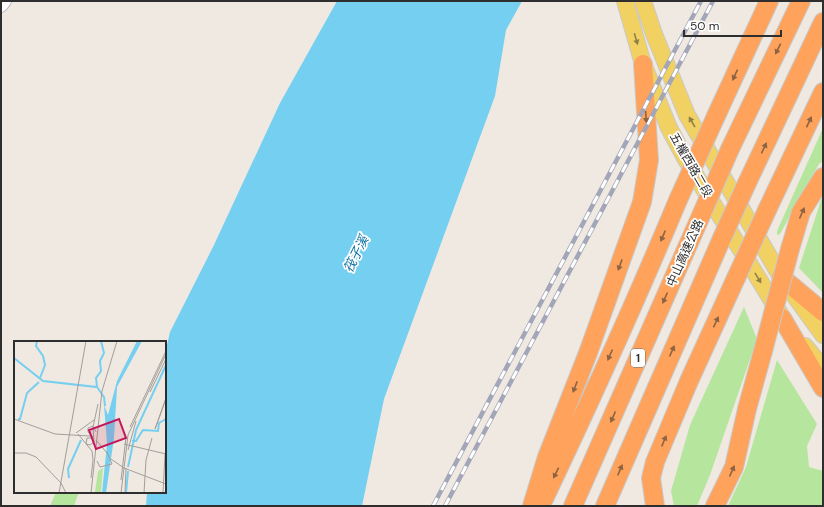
<svg xmlns="http://www.w3.org/2000/svg" width="824" height="507" font-family="'DM Sans','Noto Sans TC',sans-serif">
<rect width="100%" height="100%" fill="#efe9e1"/>
<!-- green -->
<path fill="#b6e59e" d="M 823,128 L 823,161 L 819,164 L 780,234 L 777,235 L 777,231 Z
M 823,194 L 823,293 L 799,268 Z
M 744,307 L 757,339 L 710,475 L 697,506 L 674,506 L 671,491 L 690,425 Z
M 777,360 L 817,424 L 807,446 L 809,467 L 823,471 L 823,506 L 728,506 L 746,467 Z
M 56,492 L 79,492 L 74,506 L 50,506 Z"/>
<!-- water -->
<path fill="#75cff0" d="M 337,1 L 522,1 L 506,30 L 495,96 L 384,399 L 362,506 L 146,506 L 147,492 L 165,492 L 165,354 L 170,332 L 213,247 L 280,103 Z"/>
<g fill="none" stroke-linecap="round" stroke-linejoin="round">
<!-- minor casing -->
<g stroke="#b4b7c1" stroke-width="14">
<path id="minor" d="M 1,6 L 5,1"/>
</g>
<!-- major casing -->
<g stroke="#c9c9c9" stroke-width="18">
<path id="major" d="M 625,1 L 643,64 L 669,128 L 685,158 L 780,314
M 643,1 L 654,34 L 687,115 L 781,277 L 823,335
M 805,346 L 823,368"/>
</g>
<!-- highway casing -->
<g stroke="#c9c9c9" stroke-width="20">
<path id="highway" d="M 716,116 L 769,1
M 730,149 L 801,1
M 747,183 L 823,22
M 768,208 L 823,92
M 790,249 L 801,212 L 823,177
M 781,277 L 823,312
M 782,318 L 823,388
M 544,499 C 591,400 636,301 678,200
M 532,506 L 547,457 L 588,353 L 642,202 L 649,160 L 643,64
M 573,506 L 703,211
M 605,506 L 722,238
M 655,506 L 651,478 L 655,462 L 689,381 L 736,278
M 715,506 L 734,467 L 747,409 L 763,351"/>
</g>
<!-- minor -->
<use href="#minor" stroke="#fff" stroke-width="12"/>
<!-- major -->
<use href="#major" stroke="#f2d163" stroke-width="16"/>
<!-- highway -->
<use href="#highway" stroke="#ffa35c" stroke-width="18"/>
<!-- rail casing -->
<g stroke="#a3a6b8" stroke-width="4.5">
<path id="rail" d="M 433,506 L 701,1
M 445,506 L 713,1"/>
</g>
<!-- rail -->
<use href="#rail" stroke="#fff" stroke-width="3" stroke-dasharray="9" stroke-linecap="butt"/>
<!-- highway-bridge casing -->
<g stroke="#c9c9c9" stroke-width="20" stroke-linecap="butt">
<path id="highway-bridge" d="M 678,200 L 716,116
M 703,211 L 730,149
M 722,238 L 747,183
M 736,278 L 768,208
M 763,351 L 790,249"/>
</g>
<!-- highway-bridge -->
<use href="#highway-bridge" stroke="#ffa35c" stroke-width="18"/>
</g>
<!-- one-way arrows -->
<defs><path id="oneway-solid" d="M-6-.8H1V-3.2L6.5 0L1 3.2V.8H-6Z"/></defs>
<g fill="#908048">
<use href="#oneway-solid" transform="translate(636 39) rotate(74)"/>
<use href="#oneway-solid" transform="translate(692 122) rotate(-120)"/>
<use href="#oneway-solid" transform="translate(758 278) rotate(59)"/>
</g>
<g fill="#8c6343">
<use href="#oneway-solid" transform="translate(778 49) rotate(116)"/>
<use href="#oneway-solid" transform="translate(735 75) rotate(115)"/>
<use href="#oneway-solid" transform="translate(646 117) rotate(86)"/>
<use href="#oneway-solid" transform="translate(809 122) rotate(-65)"/>
<use href="#oneway-solid" transform="translate(764 148) rotate(-65)"/>
<use href="#oneway-solid" transform="translate(802 213) rotate(-66)"/>
<use href="#oneway-solid" transform="translate(663 236) rotate(113)"/>
<use href="#oneway-solid" transform="translate(620 265) rotate(110)"/>
<use href="#oneway-solid" transform="translate(665 298) rotate(114)"/>
<use href="#oneway-solid" transform="translate(716 322) rotate(-65)"/>
<use href="#oneway-solid" transform="translate(672 351) rotate(-66)"/>
<use href="#oneway-solid" transform="translate(610 355) rotate(114)"/>
<use href="#oneway-solid" transform="translate(575 387) rotate(111)"/>
<use href="#oneway-solid" transform="translate(613 417) rotate(114)"/>
<use href="#oneway-solid" transform="translate(664 441) rotate(-68)"/>
<use href="#oneway-solid" transform="translate(620 470) rotate(-67)"/>
<use href="#oneway-solid" transform="translate(732 471) rotate(-66)"/>
<use href="#oneway-solid" transform="translate(556 473) rotate(116)"/>
</g>
<g text-anchor="middle" dominant-baseline="central" stroke-width="3.5" stroke-linejoin="round" paint-order="stroke">
<!-- shield labels -->
<rect fill="#fff" stroke="#6d6d6d" stroke-width="1" x="631" y="349" width="14" height="18" rx="3"/>
<g font-size="11" font-weight="bold" fill="#2e2e2e">
<text x="638" y="358">1</text>
</g>
<!-- street labels -->
<g font-size="12" fill="#2e2e2e" stroke="#fff">
<text transform="translate(691 165) rotate(60)">五權西路二段</text>
<text transform="translate(685 253) rotate(-66)">中山高速公路</text>
</g>
<!-- water labels -->
<g font-size="13" font-style="italic" fill="#0d6fa3" stroke="#fff">
<text transform="translate(356 254) rotate(-64)">筏子溪</text>
</g>
</g>
<!-- overview -->
<g transform="translate(14 341)">
<rect width="152" height="152" fill="#efe9e1"/>
<path d="M 89,127 L 87,151 L 81,151 L 84,130 Z" fill="#b6e59e"/>
<path d="M 123,0 L 128,0 L 103,46 L 100,97 L 92,152 L 88,152 L 93,103 L 90,64 L 94,74 L 103,40 Z" fill="#75cff0"/>
<path fill="none" stroke="#75cff0" stroke-width="2" d="M 23,0 L 22,5 L 29,15 L 31,24 L 26,37M 0,17 L 29,40 L 83,46 L 82,37 L 87,30 L 86,20 L 90,12 L 87,0M 83,46 L 90,56 L 91,65M 4,78 L 6,78 L 13,52 L 25,41M 118,100 L 122,100 L 129,89 L 144,90 L 145,82 L 152,78M 114,126 L 122,89 L 152,24M 55,137 L 54,128 L 67,99M 112,152 L 114,130"/>
<path fill="none" stroke="#a29e99" stroke-width="1" d="M 136,51 L 152,18M 152,57 L 141,88 L 152,58M 0,78 L 41,93 L 76,95M 116,86 L 152,10M 62,92 L 80,79M 64,93 L 78,110 L 79,119M 79,96 L 74,91 L 74,87 L 79,85 L 82,91M 79,97 L 73,97 L 72,103 L 76,104 L 80,101 L 79,86 L 84,63M 82,99 L 93,112M 110,103 L 152,113M 114,109 L 122,80M 0,112 L 12,112 L 22,116 L 47,142 L 52,152M 97,118 L 110,127 L 152,143M 83,120 L 86,126 L 98,123 L 93,111M 77,137 L 79,119M 107,139 L 112,96M 45,152 L 72,0M 77,152 L 88,50 L 103,0M 107,152 L 114,94 L 152,13M 111,152 L 112,127M 130,152 L 132,119 L 138,97M 149,152 L 151,113"/>
<path fill="#c2185b" fill-opacity="0.15" stroke="#c2185b" stroke-width="2" d="M 105,78 L 112,97 L 82,108 L 75,89 Z"/>
<rect width="152" height="152" fill="none" stroke="#2e2e2e" stroke-width="2"/>
</g>
<!-- border -->
<rect width="824" height="507" fill="none" stroke="#2e2e2e" stroke-width="4"/>
<!-- scale -->
<path d="M684 30v6h97v-6" fill="none" stroke="#2e2e2e" stroke-width="2"/>
<text x="690" y="30" font-size="12" fill="#2e2e2e" stroke="#ffffff" stroke-width="3" paint-order="stroke">50 m</text>
</svg>
